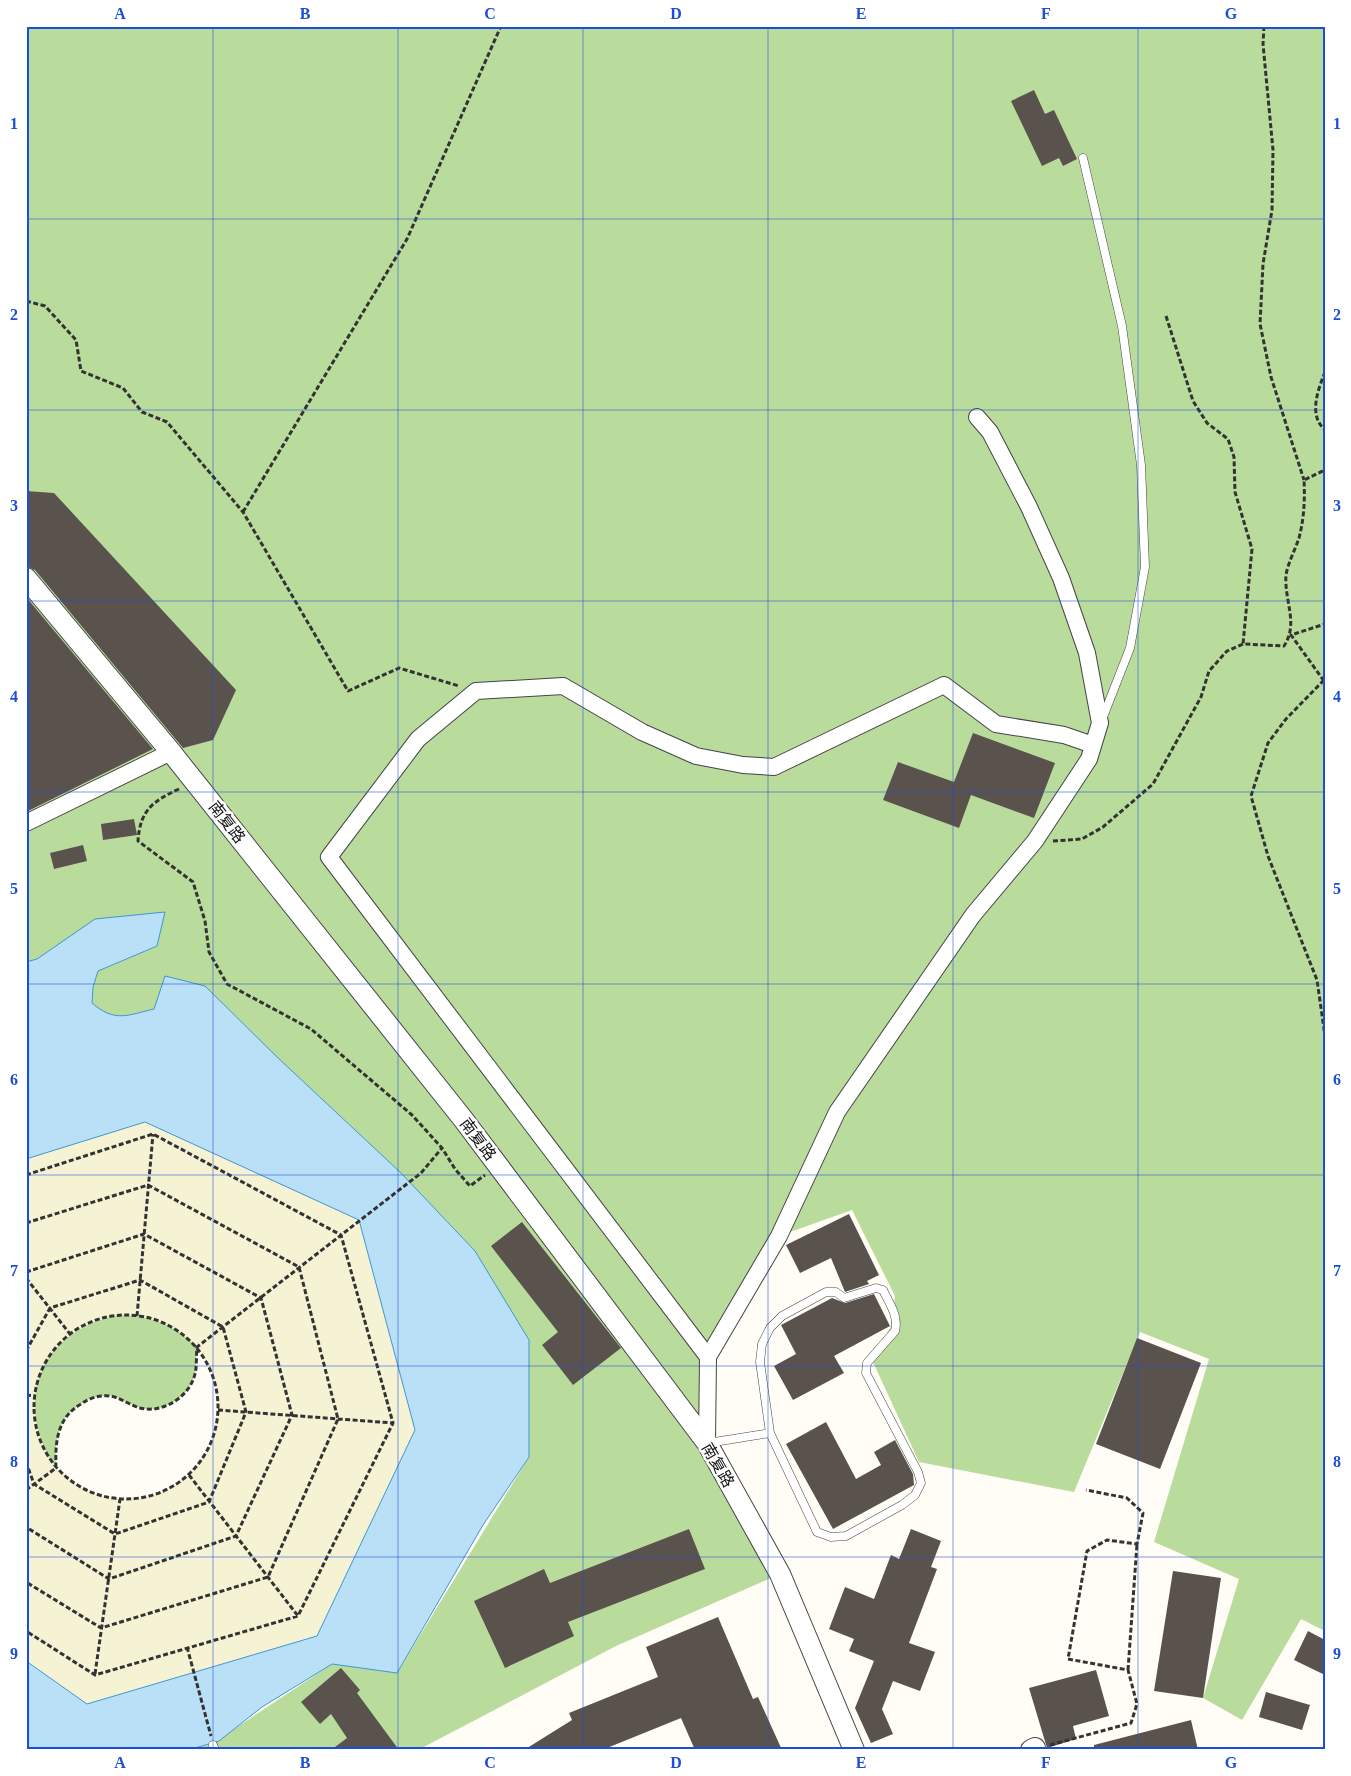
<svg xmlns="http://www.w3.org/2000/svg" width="1351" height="1776" font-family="'Times New Roman','Noto Sans SC',serif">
<rect width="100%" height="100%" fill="#fffdf5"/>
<!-- farmland -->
<path fill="#f6f3d4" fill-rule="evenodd" d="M 145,1121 L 359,1220 L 415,1430 L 317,1636 L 87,1704 L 26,1661 L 26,1159 ZM 119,1315 L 197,1347 L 209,1365 L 215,1381 L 219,1413 L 210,1447 L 189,1475 L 170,1488 L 149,1497 L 120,1499 L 99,1495 L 79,1486 L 56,1468 L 46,1452 Z"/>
<!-- forest -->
<path fill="#b9dc9c" d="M 26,26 L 1325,26 L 1325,1631 L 1301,1619 L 1242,1720 L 1203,1698 L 1239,1579 L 1154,1542 L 1209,1359 L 1140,1332 L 1074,1492 L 919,1462 L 873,1362 L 891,1326 L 895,1296 L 852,1210 L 779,1236 L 708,1357 L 707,1443 L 780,1574 L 616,1646 L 418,1750 L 188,1750 L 213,1743 L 332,1664 L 397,1673 L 529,1457 L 475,1251 L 401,1173 L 277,1057 L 205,986 C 185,995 137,1020 116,1017 C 106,1015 99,1009 92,1003 L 93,987 L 98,971 L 157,946 L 36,959 L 26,962 Z
M 119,1315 C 150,1316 174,1324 197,1347 C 196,1356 197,1366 195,1374 C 190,1395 167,1411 146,1409 C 132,1408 123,1398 110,1396 C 99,1395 89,1398 81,1404 C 57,1418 55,1442 56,1468 C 11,1401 40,1331 119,1315 Z"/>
<!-- water -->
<path fill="#b9e0f7" stroke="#3f96cf" d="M 165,912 L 157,946 L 98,971 L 93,987 L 92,1003 C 115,1023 128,1015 154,1009 L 165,976 L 205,986 L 277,1057 L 401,1173 L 475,1251 L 529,1340 L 529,1457 L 483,1525 L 397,1673 L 332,1664 L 262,1707 L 219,1741 L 188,1750 L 26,1750 L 26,1661 L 87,1704 L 317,1636 L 415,1430 L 359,1220 L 145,1122 L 26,1159 L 26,962 L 37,959 L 95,919 Z"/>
<!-- building -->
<path fill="#5a524d" d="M 1034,90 L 1045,114 L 1054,110 L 1077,159 L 1063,166 L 1059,158 L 1042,166 L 1011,101 Z
M 26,491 L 54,493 L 236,690 L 213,740 L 183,748 L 35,570 L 26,566 Z
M 26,597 L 153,749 L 26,812 Z
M 973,733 L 1055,763 L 1034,818 L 971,795 L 959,828 L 883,800 L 898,762 L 954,782 Z
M 134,819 L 137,835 L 103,840 L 101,824 Z
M 83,845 L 87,861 L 54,869 L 50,853 Z
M 849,1214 L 879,1275 L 867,1281 L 869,1284 L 845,1292 L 831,1258 L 800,1273 L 786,1245 Z
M 522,1222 L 621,1348 L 573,1385 L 542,1345 L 558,1332 L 491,1246 Z
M 874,1294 L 890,1326 L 834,1356 L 844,1373 L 793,1400 L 774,1366 L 796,1354 L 781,1325 L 832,1298 L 845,1303 Z
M 1137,1338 L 1201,1363 L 1160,1469 L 1096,1444 Z
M 826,1422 L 856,1479 L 881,1465 L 874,1452 L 895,1440 L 913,1474 L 914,1485 L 833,1529 L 786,1444 Z
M 689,1529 L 705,1569 L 568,1622 L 574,1636 L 505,1668 L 474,1601 L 544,1569 L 550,1583 Z
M 911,1529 L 941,1541 L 931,1567 L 937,1569 L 909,1643 L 935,1652 L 920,1691 L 893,1681 L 882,1709 L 893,1734 L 871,1743 L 855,1708 L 874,1661 L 849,1651 L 854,1639 L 829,1629 L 845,1587 L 874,1599 L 891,1555 L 899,1559 Z
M 1173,1571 L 1221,1578 L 1203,1698 L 1154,1691 Z
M 718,1617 L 753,1699 L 758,1697 L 782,1750 L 695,1750 L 681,1718 L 602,1750 L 524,1750 L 572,1720 L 569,1713 L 658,1677 L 646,1647 Z
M 1308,1631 L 1325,1640 L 1325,1675 L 1294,1660 Z
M 341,1668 L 360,1690 L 357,1693 L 399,1750 L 331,1750 L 347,1738 L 331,1714 L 320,1724 L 301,1702 Z
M 1096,1670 L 1109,1716 L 1073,1726 L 1076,1739 L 1047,1748 L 1029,1688 Z
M 1266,1692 L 1310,1705 L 1302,1730 L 1259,1717 Z
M 1191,1720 L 1198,1750 L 1094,1750 L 1094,1745 Z"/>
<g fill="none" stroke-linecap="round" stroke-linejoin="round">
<!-- service casing -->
<g stroke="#444" stroke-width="9">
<path id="service" d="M 1083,158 L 1122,326 L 1141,465 L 1145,567 L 1130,648 L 1103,717
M 876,1288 L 883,1290 C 889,1303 899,1316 895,1331 L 867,1363 L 866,1373 L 918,1472 L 921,1483 L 915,1495 L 902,1505 L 846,1536 L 831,1537 L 817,1532 L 770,1433 L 760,1362 L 762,1344 L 770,1328 L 782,1316 L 826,1292 L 836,1292 L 844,1298 Z
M 708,1443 L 770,1433
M 213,1745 L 215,1750"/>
</g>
<!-- minor casing -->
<g stroke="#444" stroke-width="18">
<path id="minor" d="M 26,823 L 171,752
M 708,1357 L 329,857 L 418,739 L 476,691 L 563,686 L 642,732 L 696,756 L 743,765 L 774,767 L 944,685 L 996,724 L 1064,735 L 1093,745
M 707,1443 L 708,1357 L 779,1236 L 837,1112 L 973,915 L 1035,841 L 1089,759 L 1100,723 L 1087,653 L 1061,578 L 1029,507 L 990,432 L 977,417"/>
</g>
<!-- tertiary casing -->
<g stroke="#444" stroke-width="22">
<path id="tertiary" d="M 26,578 L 171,752 L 463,1119 L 707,1443 L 780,1574 L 854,1750
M 1031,1750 L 1035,1748"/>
</g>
<!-- path -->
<path stroke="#333" stroke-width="3" stroke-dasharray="5 2.5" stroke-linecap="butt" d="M 1264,26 L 1263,44 L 1273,150 L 1272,210 L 1263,264 L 1260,324 L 1271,377 L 1304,480
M 26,301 L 45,306 L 76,340 L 81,371 L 123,388 L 142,412 L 167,422 L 243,512 L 348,691 L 399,668 L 459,686
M 1166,316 L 1193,401 L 1207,423 L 1228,439 L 1234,457 L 1235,492 L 1252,549 L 1243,644
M 1325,372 C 1318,390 1308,415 1325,430
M 243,512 L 407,239 L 501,26
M 1324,680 L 1286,719 L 1268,743 L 1251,796 L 1268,856 L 1317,980 L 1325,1036
M 1324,681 L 1291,635 L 1325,624
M 179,789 C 153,801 140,810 138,841 L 193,882 L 205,921 L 209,952 L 227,984 L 311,1029 L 412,1115 L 442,1148 L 455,1169 L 470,1186 L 485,1175
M 1053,841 L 1082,839 L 1103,827 L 1153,784 L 1201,697 L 1209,671 L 1227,651 L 1243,644 L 1284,646 C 1299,623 1284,601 1286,575 C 1288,563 1295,550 1299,538 C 1304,519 1305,500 1304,480 L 1325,470
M 26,1175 L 153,1134 L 341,1235 L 393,1423 L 298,1616 L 95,1675 L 26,1631
M 26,1223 L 148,1185 L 299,1267 L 338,1419 L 268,1577 L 101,1628 L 26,1582
M 26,1272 L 144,1234 L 261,1298 L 292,1415 L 236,1536 L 109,1579 L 26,1527
M 26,1278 L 70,1334
M34 1407a92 92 0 1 1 184 0a92 92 0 1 1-184 0Z
M 137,1316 L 153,1134
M 26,1351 L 50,1308 L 140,1280 L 223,1327 L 246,1412 L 209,1502 L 115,1534 L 34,1484 L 26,1462
M 26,1395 L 35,1396
M 218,1410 L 393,1423
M 189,1475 L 298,1616
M 26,1490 L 56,1468 C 55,1442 57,1418 81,1404 C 89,1398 99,1395 110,1396 C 123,1398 132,1408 146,1409 C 167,1411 190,1395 195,1374 C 197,1366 196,1356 197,1347 L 421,1173 L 442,1148
M 187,1647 L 211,1736
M 1128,1670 L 1137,1544
M 95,1674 L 120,1499
M 1050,1745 L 1131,1723 L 1137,1704 L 1128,1670 L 1068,1659 L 1087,1551 L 1107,1540 L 1137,1544 L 1143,1513 L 1127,1498 L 1086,1490"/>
<!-- service -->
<use href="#service" stroke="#fff" stroke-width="8"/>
<!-- minor -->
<use href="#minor" stroke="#fff" stroke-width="16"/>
<!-- tertiary -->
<use href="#tertiary" stroke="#fff" stroke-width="20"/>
</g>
<!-- grid -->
<path fill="none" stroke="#1d4ed8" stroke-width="1" stroke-opacity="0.55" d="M 213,26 L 213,1750M 398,26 L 398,1750M 583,26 L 583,1750M 768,26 L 768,1750M 953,26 L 953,1750M 1138,26 L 1138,1750M 26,219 L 1325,219M 26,410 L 1325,410M 26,601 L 1325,601M 26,792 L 1325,792M 26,984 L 1325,984M 26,1175 L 1325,1175M 26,1366 L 1325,1366M 26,1557 L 1325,1557"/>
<g text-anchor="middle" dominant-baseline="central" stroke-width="5" stroke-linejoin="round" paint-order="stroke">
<!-- street labels -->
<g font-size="16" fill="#111" stroke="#fff">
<text transform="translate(227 822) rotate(52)">南复路</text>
<text transform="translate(478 1139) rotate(53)">南复路</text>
<text transform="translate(718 1465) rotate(60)">南复路</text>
</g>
</g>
<!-- border -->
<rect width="1351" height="1776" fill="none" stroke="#ffffff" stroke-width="55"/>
<rect x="28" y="28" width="1296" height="1720" fill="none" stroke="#1d4ed8" stroke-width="2"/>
<g font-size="16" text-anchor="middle" font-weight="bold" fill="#1d4ed8">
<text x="120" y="19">A</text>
<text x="305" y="19">B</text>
<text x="490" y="19">C</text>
<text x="676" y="19">D</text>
<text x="861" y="19">E</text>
<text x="1046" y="19">F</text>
<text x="1231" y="19">G</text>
<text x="14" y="129">1</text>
<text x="1337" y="129">1</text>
<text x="14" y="320">2</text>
<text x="1337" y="320">2</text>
<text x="14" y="511">3</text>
<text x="1337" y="511">3</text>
<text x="14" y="702">4</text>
<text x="1337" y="702">4</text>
<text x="14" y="894">5</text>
<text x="1337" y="894">5</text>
<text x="14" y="1085">6</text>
<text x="1337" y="1085">6</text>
<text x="14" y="1276">7</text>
<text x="1337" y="1276">7</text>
<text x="14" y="1467">8</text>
<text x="1337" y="1467">8</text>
<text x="14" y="1659">9</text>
<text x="1337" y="1659">9</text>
<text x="120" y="1768">A</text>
<text x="305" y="1768">B</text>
<text x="490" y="1768">C</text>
<text x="676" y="1768">D</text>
<text x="861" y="1768">E</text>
<text x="1046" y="1768">F</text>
<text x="1231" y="1768">G</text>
</g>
</svg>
